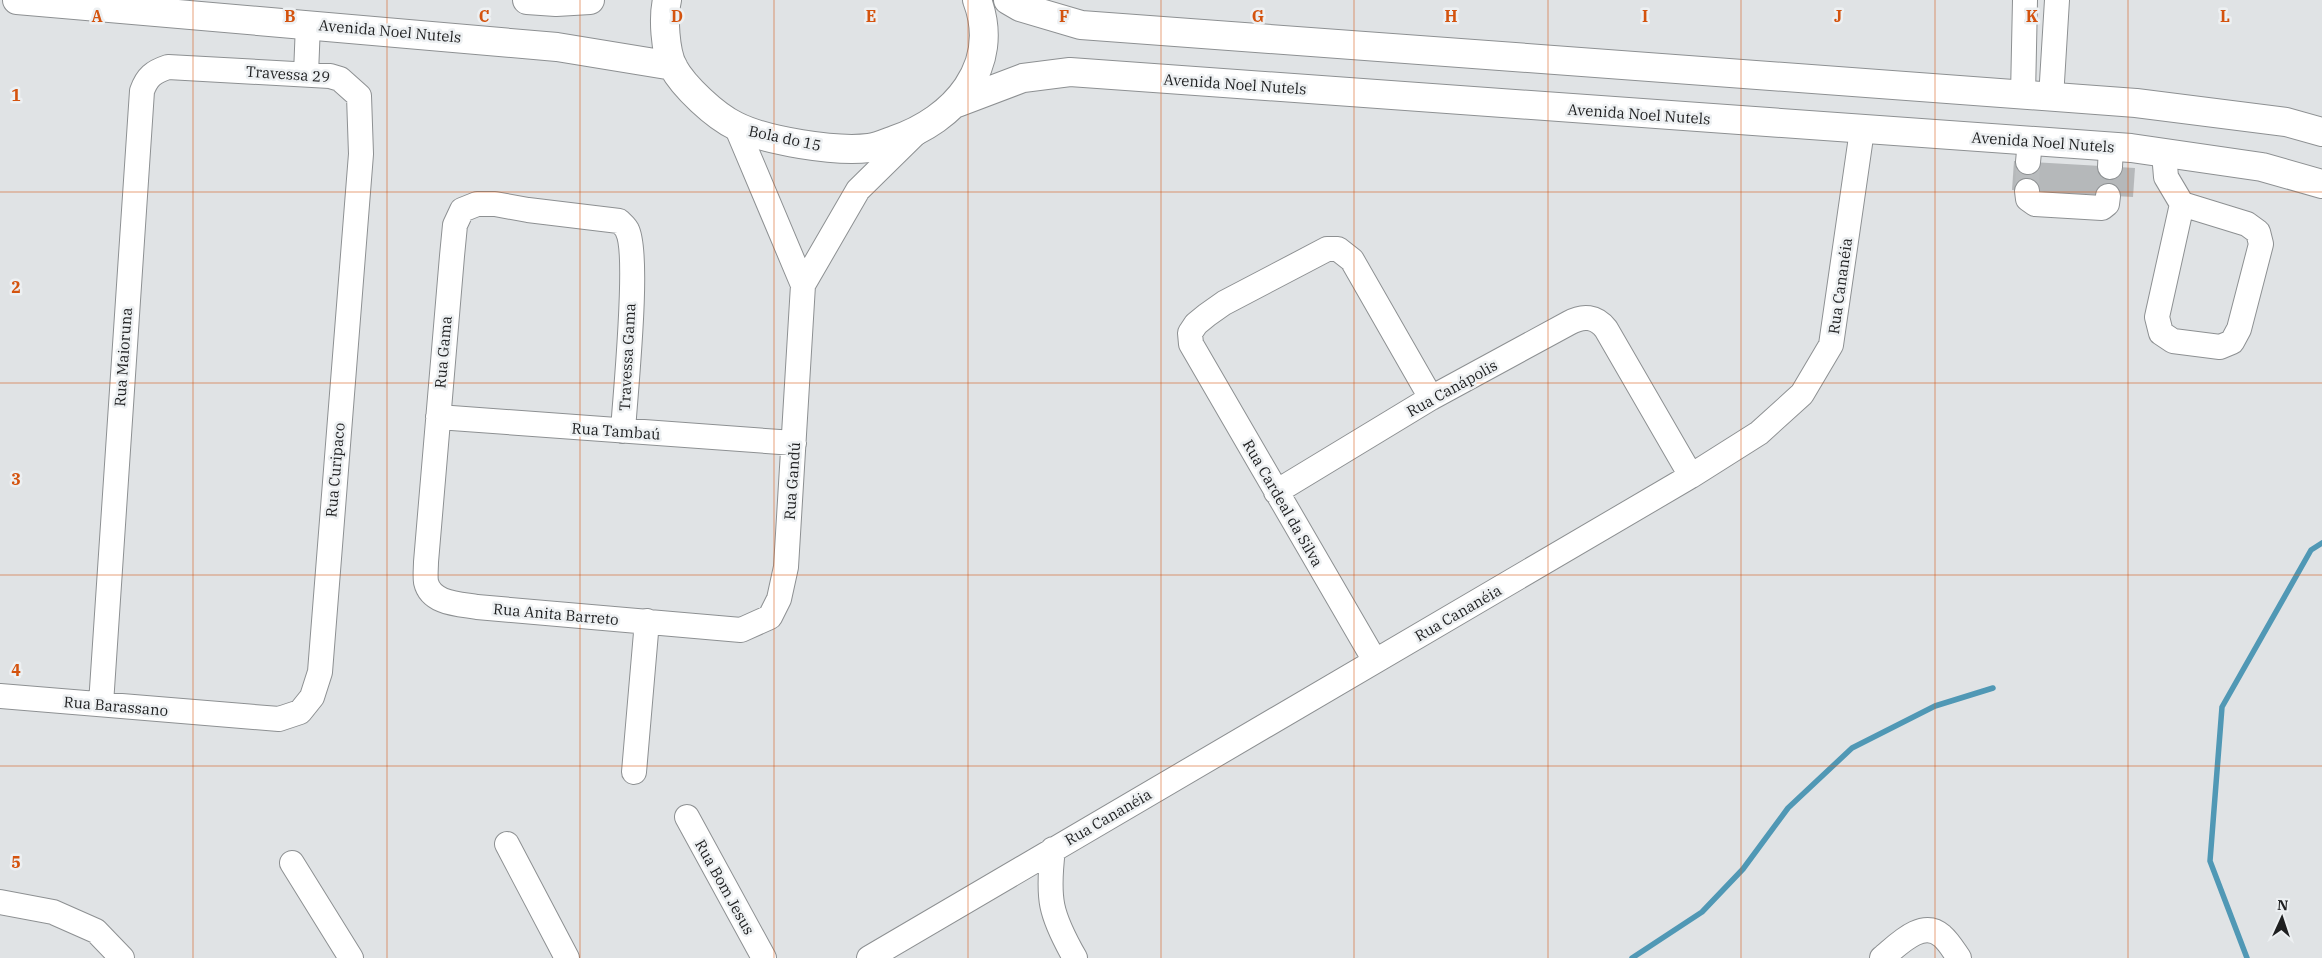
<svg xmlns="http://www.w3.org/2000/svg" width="2322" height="958" font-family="'IBM Plex Serif',serif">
<rect width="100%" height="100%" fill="#e0e3e5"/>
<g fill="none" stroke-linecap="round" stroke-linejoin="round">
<!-- stream -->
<path stroke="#5098b5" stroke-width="5.5" d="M 1632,958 L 1702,912 L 1743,869 L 1788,808 L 1852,748 L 1935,706 L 1993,688
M 2247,958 L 2210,861 L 2222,707 L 2311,550 L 2322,543"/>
</g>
<!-- building -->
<path fill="#b5b8ba" d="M 2014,161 L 2135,168 L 2133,197 L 2012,190 Z"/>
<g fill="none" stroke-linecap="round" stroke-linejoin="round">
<!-- minor-tunnel -->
<path stroke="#b9bcbe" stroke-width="24" stroke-dasharray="24 12" stroke-linecap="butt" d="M 2027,191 L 2028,162"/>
<!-- minor casing -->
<g stroke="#8d9092" stroke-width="26">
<path id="minor" d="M 306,74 L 308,24
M 2023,95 L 2025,0
M 2051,98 L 2057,0
M 2164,153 L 2166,177 L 2182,204 L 2157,317 L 2161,333 L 2173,341 L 2220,347 L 2232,342 L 2239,329 L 2261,244 L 2258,232 L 2247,224 L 2182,204
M 2028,162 L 2030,141
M 2110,167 L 2111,146
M 2027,191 L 2028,199 L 2035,204 L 2102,208 L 2107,204 L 2108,196
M 803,285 L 858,190 L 916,133
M 438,417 L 794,443
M 623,431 C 625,396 640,254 627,230 C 626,227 622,224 619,221 L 528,210 L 495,204 L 477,204 L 462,210 L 455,225 L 452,256 L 426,562 C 426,568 425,576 426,582 C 431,604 460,604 477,607 L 741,630 L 770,617 L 779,599 L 786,567 L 803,285 L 736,126
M 1276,492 L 1431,398 L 1569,323 C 1583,315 1596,316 1606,329 L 1691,476
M 1375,661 L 1191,344 L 1190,333 L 1196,324 L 1207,315 L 1224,303 L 1327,249 L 1338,249 L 1352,260 L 1431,398
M 0,696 L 279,719 L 300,712 L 312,697 L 320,672 L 361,154 L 359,96 L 340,79 L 330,76 L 168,67 C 153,72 147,77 142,91 L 101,704
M 634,772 L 647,621
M 687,817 L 764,958
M 507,844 L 567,958
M 1053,849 C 1047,899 1050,914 1075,958
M 292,863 L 351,958
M 0,902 L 53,912 L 96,931 L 122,958
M 869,958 L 1691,476 L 1759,433 L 1802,394 L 1831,345 L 1862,130
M 1882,958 C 1897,946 1922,918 1942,936 C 1949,942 1954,951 1959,958"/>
</g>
<!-- major casing -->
<g stroke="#8d9092" stroke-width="30">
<path id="major" d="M 17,0 L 557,47 L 673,66
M 527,0 L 556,2 L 590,0
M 667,0 C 663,17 665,51 673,67 C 684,87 715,116 736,126 C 766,141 835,152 869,148 C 877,147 886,143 894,140 C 954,120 1002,66 977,0
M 1008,0 L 1020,7 L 1081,25 L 2136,103 L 2286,122 L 2322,132
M 957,103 L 1023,78 L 1070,72 L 2131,148 L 2262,167 L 2322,184"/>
</g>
<!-- minor -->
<use href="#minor" stroke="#fff" stroke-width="24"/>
<!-- major -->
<use href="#major" stroke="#fff" stroke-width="28"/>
</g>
<!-- grid -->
<path fill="none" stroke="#d4530e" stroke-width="1" stroke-opacity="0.55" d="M 193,0 L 193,958M 387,0 L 387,958M 580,0 L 580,958M 774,0 L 774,958M 968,0 L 968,958M 1161,0 L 1161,958M 1354,0 L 1354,958M 1548,0 L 1548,958M 1741,0 L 1741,958M 1935,0 L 1935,958M 2128,0 L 2128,958M 0,192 L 2322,192M 0,383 L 2322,383M 0,575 L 2322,575M 0,766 L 2322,766"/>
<g text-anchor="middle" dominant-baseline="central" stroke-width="5" stroke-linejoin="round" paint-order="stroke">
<!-- street labels -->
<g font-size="15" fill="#1e1f20" stroke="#edf0f2">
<text transform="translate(390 31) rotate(5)">Avenida Noel Nutels</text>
<text transform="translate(288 74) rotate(4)">Travessa 29</text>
<text transform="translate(1235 84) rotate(4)">Avenida Noel Nutels</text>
<text transform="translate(1639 114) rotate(4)">Avenida Noel Nutels</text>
<text transform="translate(785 138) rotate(12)">Bola do 15</text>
<text transform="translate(2043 142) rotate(4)">Avenida Noel Nutels</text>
<text transform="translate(1840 286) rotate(-82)">Rua Cananéia</text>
<text transform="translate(443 352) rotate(-85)">Rua Gama</text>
<text transform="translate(123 357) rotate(-86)">Rua Maioruna</text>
<text transform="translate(627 357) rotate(-87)">Travessa Gama</text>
<text transform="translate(1452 388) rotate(-29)">Rua Canápolis</text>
<text transform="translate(616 431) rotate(4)">Rua Tambaú</text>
<text transform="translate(335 470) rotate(-85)">Rua Curipaco</text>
<text transform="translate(792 481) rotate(-86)">Rua Gandú</text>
<text transform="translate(1283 503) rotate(60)">Rua Cardeal da Silva</text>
<text transform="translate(1458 613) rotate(-30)">Rua Cananéia</text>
<text transform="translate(556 614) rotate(5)">Rua Anita Barreto</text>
<text transform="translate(116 706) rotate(5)">Rua Barassano</text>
<text transform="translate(1108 817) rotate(-30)">Rua Cananéia</text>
<text transform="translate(725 887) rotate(61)">Rua Bom Jesus</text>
</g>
</g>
<g font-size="16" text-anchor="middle" font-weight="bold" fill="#d4530e" stroke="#edf0f2" stroke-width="5" stroke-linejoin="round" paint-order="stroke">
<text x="97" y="22">A</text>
<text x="290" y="22">B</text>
<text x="484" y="22">C</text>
<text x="677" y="22">D</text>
<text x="871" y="22">E</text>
<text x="1064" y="22">F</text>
<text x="1258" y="22">G</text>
<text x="1451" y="22">H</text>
<text x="1645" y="22">I</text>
<text x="1838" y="22">J</text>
<text x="2032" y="22">K</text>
<text x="2225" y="22">L</text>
<text x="16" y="101">1</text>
<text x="16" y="293">2</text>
<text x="16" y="485">3</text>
<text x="16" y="676">4</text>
<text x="16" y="868">5</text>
</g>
<!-- north arrow -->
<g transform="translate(2282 918) rotate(3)" stroke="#edf0f2" stroke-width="4" paint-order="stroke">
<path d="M0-4L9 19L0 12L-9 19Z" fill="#1e1f20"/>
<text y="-8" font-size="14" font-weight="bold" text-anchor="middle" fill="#1e1f20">N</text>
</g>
</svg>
